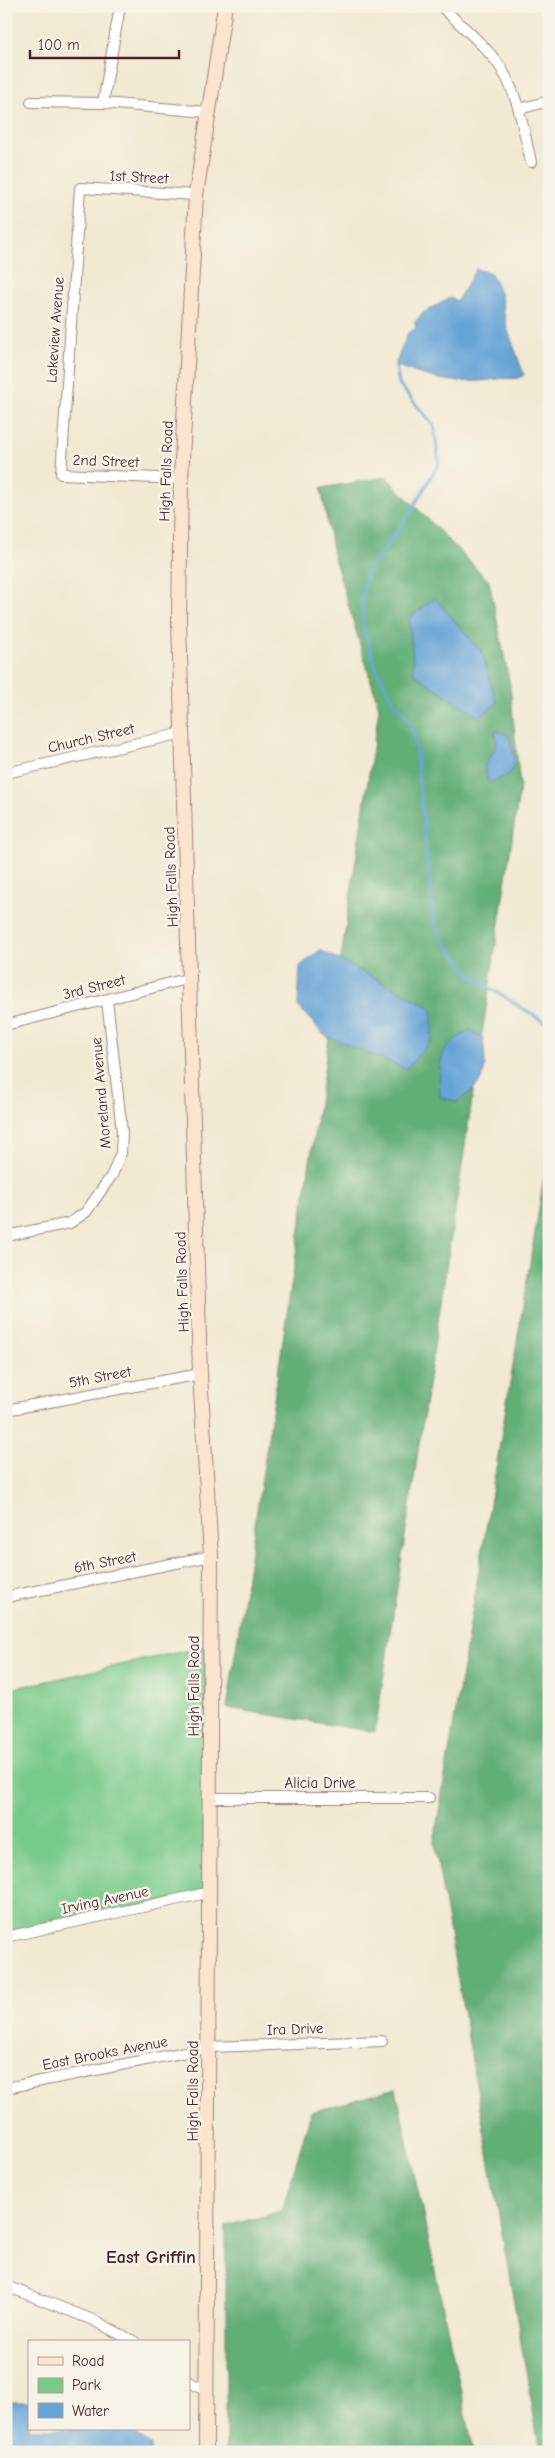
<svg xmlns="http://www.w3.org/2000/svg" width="555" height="2458" font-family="'Comic Neue',sans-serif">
<rect width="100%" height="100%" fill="#f7f3e8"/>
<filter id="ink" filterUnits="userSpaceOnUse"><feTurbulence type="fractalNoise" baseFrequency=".02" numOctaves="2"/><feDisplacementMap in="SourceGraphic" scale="10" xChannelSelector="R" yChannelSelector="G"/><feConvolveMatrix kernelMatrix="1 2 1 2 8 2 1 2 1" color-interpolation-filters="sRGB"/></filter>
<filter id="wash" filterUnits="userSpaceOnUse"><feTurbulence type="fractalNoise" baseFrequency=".0096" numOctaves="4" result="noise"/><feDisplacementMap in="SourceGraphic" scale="20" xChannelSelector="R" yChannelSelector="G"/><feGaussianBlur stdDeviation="1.12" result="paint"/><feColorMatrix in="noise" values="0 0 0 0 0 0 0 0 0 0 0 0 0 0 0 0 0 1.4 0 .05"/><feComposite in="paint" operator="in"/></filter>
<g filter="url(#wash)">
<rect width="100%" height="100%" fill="#f1e9d2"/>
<!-- green -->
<path fill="#78ca8b" stroke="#61745b" d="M 207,1646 L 207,1891 L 6,1937 L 6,1690 Z"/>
<!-- forest -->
<path fill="#62ae77" stroke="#566651" d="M 386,477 L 489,581 L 510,685 L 520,787 L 375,1732 L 227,1708 L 379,708 L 333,554 L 321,488 Z
M 549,1148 L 549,2452 L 540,2452 L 434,1842 Z
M 396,2089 L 474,2452 L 226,2452 L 226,2226 L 282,2211 L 311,2112 Z"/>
<!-- water -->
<path fill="#66a4d7" stroke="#586281" d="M 476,269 L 491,273 L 500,293 L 507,328 L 524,375 C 515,381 507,377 497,379 C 455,385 434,380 395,365 L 408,333 L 416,329 L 415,322 L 423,313 L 450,298 L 457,301 Z
M 435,598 L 482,653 L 497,703 L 479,717 L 414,674 L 409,618 Z
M 498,731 L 508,734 C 516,761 522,776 488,782 L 484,766 C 490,757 501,743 495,733 Z
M 320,950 L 432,1008 L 432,1040 L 406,1069 L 324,1035 L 298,1006 L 300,966 Z
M 470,1030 L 483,1039 C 487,1074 487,1081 457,1102 L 440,1097 C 439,1061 436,1050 470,1030 Z
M 6,2402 L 29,2402 L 29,2429 L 127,2429 L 152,2445 L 150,2452 L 6,2452 Z"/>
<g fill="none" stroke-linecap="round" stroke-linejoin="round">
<!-- stream -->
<path stroke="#66a4d7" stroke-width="3" d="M 396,366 L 399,384 L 434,426 L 439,463 L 409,515 L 367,572 L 362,600 L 363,626 L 377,670 L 394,702 L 408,719 L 414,735 L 434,923 L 445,943 L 473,977 L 549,1025"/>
</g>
</g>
<g filter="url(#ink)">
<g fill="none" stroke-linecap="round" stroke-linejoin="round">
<!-- street casing -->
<g stroke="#9e847e" stroke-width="12">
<path id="street" d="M 441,6 C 459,24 481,41 496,61 C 518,90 523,128 531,162
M 31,102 L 103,103 L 208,112
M 103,103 L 120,6
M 519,109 L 549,101
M 181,479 L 61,474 L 80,188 L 196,195
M 6,773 L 183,733
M 6,1025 L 190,978
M 6,1236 L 70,1223 L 86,1212 L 112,1175 L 121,1153 L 122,1131 L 107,1000
M 6,1410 L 200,1374
M 6,1597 L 211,1556
M 211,1798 L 429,1798
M 6,1937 L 211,1892
M 6,2088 L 210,2047 L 382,2041
M 6,2286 L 93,2320 L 135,2342
M 189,2382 L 207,2391"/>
</g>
<!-- secondary casing -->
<g stroke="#9e847e" stroke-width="16">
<path id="secondary" d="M 206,2452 L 211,1556 L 200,1374 L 179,620 L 181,479 L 196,195 L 225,6"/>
</g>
<!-- street -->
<use href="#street" stroke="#fff" stroke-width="10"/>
<!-- secondary -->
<use href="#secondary" stroke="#fce5d0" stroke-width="14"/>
</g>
</g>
<g text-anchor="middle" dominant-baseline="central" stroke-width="5" stroke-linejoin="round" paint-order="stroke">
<!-- street labels -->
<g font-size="15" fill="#4a1f2b" stroke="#f7f3e8">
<text transform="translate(139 177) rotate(3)">1st Street</text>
<text transform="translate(55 330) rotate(-86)">Lakeview Avenue</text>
<text transform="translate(106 461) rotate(2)">2nd Street</text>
<text transform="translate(166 471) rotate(-88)">High Falls Road</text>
<text transform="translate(91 738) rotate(-13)">Church Street</text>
<text transform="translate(171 877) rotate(-92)">High Falls Road</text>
<text transform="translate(94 987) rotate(-14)">3rd Street</text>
<text transform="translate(101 1093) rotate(-95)">Moreland Avenue</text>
<text transform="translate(182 1282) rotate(-92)">High Falls Road</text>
<text transform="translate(100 1377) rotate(-11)">5th Street</text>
<text transform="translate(105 1562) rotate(-11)">6th Street</text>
<text transform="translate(194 1686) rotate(-90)">High Falls Road</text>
<text x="320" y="1783">Alicia Drive</text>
<text transform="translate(105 1900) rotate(-12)">Irving Avenue</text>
<text transform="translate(295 2029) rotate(-2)">Ira Drive</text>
<text transform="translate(105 2053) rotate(-11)">East Brooks Avenue</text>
<text transform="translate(193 2091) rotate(-90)">High Falls Road</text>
</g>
<!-- quarter labels -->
<g font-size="18" font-weight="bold" fill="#4a1f2b" stroke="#f7f3e8">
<text x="151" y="2257">East Griffin</text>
</g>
</g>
<!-- margin -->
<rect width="555" height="2458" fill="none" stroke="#f7f3e8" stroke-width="25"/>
<!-- legend -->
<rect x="28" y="2340" width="162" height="90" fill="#f7f3e8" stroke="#b29e9c"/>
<rect x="38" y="2357" width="25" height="8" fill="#fce5d0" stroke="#b29e9c"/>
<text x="72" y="2366" font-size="15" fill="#4a1f2b">Road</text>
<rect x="38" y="2378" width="25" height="15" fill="#78ca8b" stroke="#b29e9c"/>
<text x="72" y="2390" font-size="15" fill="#4a1f2b">Park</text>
<rect x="38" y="2403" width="25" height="15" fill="#66a4d7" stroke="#b29e9c"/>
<text x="72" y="2416" font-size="15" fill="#4a1f2b">Water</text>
<!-- scale -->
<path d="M30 50v8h149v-8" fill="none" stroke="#4a1f2b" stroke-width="2.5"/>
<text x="38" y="50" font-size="15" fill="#4a1f2b" stroke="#f7f3e8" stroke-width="4" paint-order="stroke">100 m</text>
</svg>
